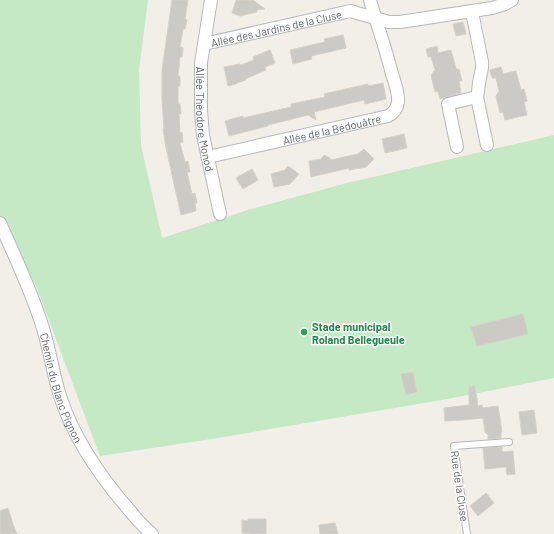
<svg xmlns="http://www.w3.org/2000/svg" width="554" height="534" font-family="Barlow,sans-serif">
<rect width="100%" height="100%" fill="#f1efe8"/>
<!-- green -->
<path fill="#c5e8c5" d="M 0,0 L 148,0 L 139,70 L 141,145 L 162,238 L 251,209 L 347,183 L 554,135 L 554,378 L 442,400 L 205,440 L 100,456 L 36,286 L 6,231 L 0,215 Z"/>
<!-- building -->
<path fill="#cccac5" stroke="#d6d1c6" d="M 172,0 L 188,0 L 185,19 L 187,20 L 185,29 L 183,29 L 180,47 L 183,48 L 182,57 L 180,57 L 178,76 L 180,76 L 180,86 L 178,86 L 178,104 L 180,104 L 181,114 L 179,114 L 180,133 L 182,132 L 183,142 L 180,143 L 185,162 L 188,161 L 190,172 L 187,172 L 192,194 L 195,193 L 197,203 L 195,204 L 196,211 L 181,215 L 166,148 L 163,129 L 164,129 L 162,99 L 162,70 Z
M 236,0 L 253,0 L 265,9 L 257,10 L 257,12 L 240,16 L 232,13 Z
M 463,22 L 466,34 L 456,36 L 453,24 Z
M 343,35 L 346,48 L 311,56 L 312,59 L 293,64 L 290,50 L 325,42 L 324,39 Z
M 437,46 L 438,53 L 451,50 L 456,69 L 459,69 L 462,81 L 459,81 L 461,93 L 440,99 L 438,91 L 435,92 L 431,75 L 435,70 L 431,57 L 428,57 L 426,49 Z
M 270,50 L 275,63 L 265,67 L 266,70 L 245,79 L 246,80 L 237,83 L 236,84 L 228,86 L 224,67 L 240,64 L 241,65 L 254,60 L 253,57 Z
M 501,67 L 503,74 L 516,71 L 521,90 L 524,89 L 527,101 L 524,102 L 527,115 L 505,120 L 503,112 L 500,113 L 496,96 L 499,91 L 496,78 L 492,78 L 490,70 Z
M 383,83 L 386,99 L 365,104 L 364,100 L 314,112 L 316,120 L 308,115 L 268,125 L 268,126 L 229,136 L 225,121 L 243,116 L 243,118 L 291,107 L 291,104 L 325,97 L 324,94 L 368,84 L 368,86 Z
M 404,134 L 407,148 L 385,153 L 382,139 Z
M 364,149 L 374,159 L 366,167 L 349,170 L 349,168 L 311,177 L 309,161 L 321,159 L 324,155 L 330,158 L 331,160 L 358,154 Z
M 288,166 L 299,174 L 290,184 L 274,187 L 271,174 L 285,170 Z
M 252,169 L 258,180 L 243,189 L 236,178 Z
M 523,314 L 528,334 L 477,346 L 471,327 Z
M 413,372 L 417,392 L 406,395 L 401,374 Z
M 475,386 L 478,406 L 482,405 L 483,408 L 498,406 L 502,432 L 501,432 L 501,438 L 488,439 L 488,435 L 485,432 L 483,418 L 463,420 L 445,421 L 444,408 L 469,405 L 469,387 Z
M 534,410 L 537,433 L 522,435 L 519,412 Z
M 502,447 L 502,452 L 513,451 L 515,474 L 507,475 L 506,467 L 485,469 L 483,448 Z
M 486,493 L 494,503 L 478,516 L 470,506 Z
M 8,508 L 13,524 L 17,534 L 0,534 L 0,511 Z
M 248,519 L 266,519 L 266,534 L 242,533 L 242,520 L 248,521 Z
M 335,523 L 338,534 L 320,534 L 319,525 Z"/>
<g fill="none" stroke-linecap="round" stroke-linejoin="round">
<!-- lane casing -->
<g stroke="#b5b8bc" stroke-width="8">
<path id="lane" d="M 467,534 L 454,446 L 509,442"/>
</g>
<!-- street casing -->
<g stroke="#b5b8bc" stroke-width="14">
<g id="street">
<path id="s1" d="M 211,0 L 201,63 L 201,110 L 203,135 L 220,214"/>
<path d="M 472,12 L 482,62 C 483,67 481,72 480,78 C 478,84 479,91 477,97 L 487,145"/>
<path id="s2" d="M 204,44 L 346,12 L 351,11 L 357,13 L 389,22 L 400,22 L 492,8 L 505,4 L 512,0"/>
<path d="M 457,147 L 448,104 L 477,97"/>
<path id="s3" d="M 208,157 L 388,116 C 394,113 397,109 398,102 C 399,93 395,83 392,74 C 386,49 377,25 370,0"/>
<path id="s4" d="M 0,223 C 14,255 29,286 40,319 C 49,344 52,370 60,396 C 74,439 101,478 131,512 C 137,520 144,527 152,534"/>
</g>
</g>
<!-- lane -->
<use href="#lane" stroke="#fff" stroke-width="6"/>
<!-- street -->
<use href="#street" stroke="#fff" stroke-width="12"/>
</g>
<!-- markers -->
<circle fill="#2e9e5b" stroke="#fff" stroke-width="1.5" cx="304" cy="332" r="4"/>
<g text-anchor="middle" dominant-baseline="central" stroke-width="3" stroke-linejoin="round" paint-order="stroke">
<!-- street labels -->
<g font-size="11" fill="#5f6368" stroke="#fff">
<text stroke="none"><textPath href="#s2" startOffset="74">Allée des Jardins de la Cluse</textPath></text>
<text stroke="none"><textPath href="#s1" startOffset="120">Allée Théodore Monod</textPath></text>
<text stroke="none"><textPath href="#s3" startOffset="127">Allée de la Bédouâtre</textPath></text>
<text stroke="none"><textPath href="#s4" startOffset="176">Chemin du Blanc Pignon</textPath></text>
<text transform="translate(460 486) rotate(82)">Rue de la Cluse</text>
</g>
<!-- leisure labels -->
<g font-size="11" font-weight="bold" fill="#27864d" stroke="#fff" text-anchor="start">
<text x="312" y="326">Stade municipal<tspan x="312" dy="13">Roland Bellegueule</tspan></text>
</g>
</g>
</svg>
